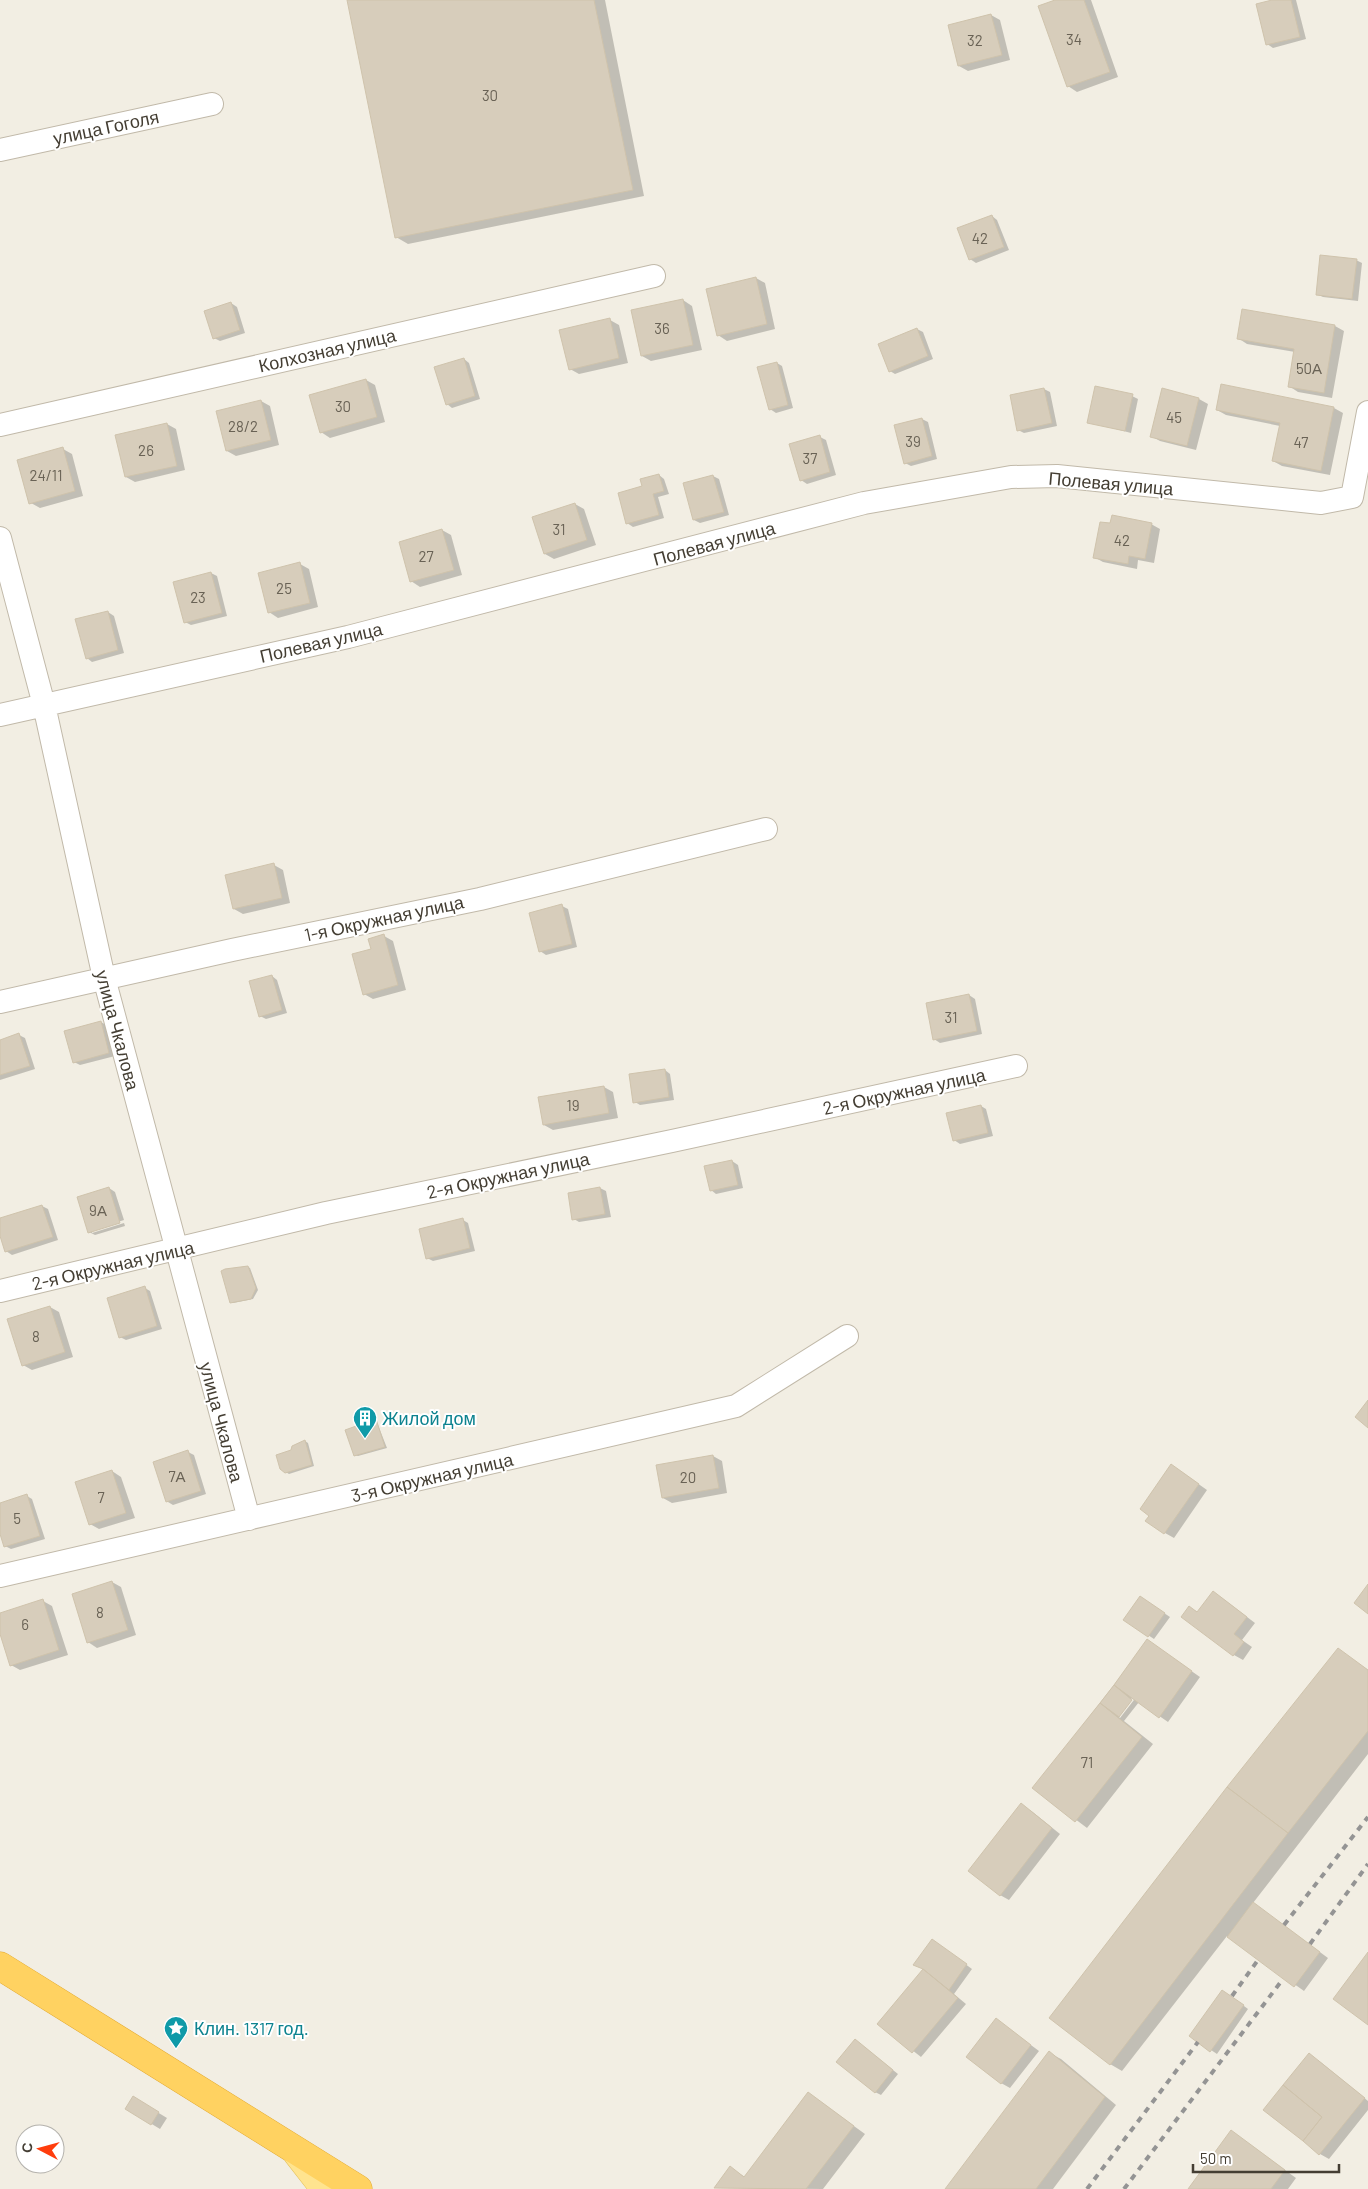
<svg xmlns="http://www.w3.org/2000/svg" width="1368" height="2189" font-family="Barlow,sans-serif">
<rect width="100%" height="100%" fill="#f2eee3"/>
<!-- shadow -->
<path fill="#0003" fill-rule="evenodd" d="M 348,0 L 605,0 L 644,196 L 408,244 L 396,237 Z
M 1059,0 L 1091,0 L 1118,77 L 1077,92 L 1068,86 Z
M 1277,0 L 1296,0 L 1306,39 L 1273,48 L 1267,44 Z
M 991,15 L 1000,20 L 1010,60 L 968,71 L 959,66 Z
M 992,216 L 997,220 L 1009,250 L 976,263 L 970,259 Z
M 1356,260 L 1362,263 L 1358,301 L 1323,297 L 1317,294 Z
M 756,278 L 765,283 L 775,329 L 727,341 L 718,335 Z
M 683,300 L 692,306 L 702,350 L 651,361 L 642,356 Z
M 231,303 L 237,307 L 245,333 L 220,341 L 214,338 Z
M 1243,310 L 1335,326 L 1344,331 L 1332,398 L 1298,392 L 1289,386 L 1295,352 L 1247,344 L 1238,338 Z
M 610,320 L 619,325 L 628,363 L 579,374 L 570,369 Z
M 917,329 L 923,332 L 933,359 L 895,374 L 890,371 Z
M 464,359 L 469,363 L 480,399 L 452,408 L 447,404 Z
M 777,363 L 782,366 L 793,408 L 776,413 L 770,409 Z
M 366,380 L 375,385 L 385,422 L 330,438 L 321,432 Z
M 1044,389 L 1050,392 L 1057,426 L 1024,433 L 1018,430 Z
M 1132,396 L 1138,399 L 1131,433 L 1089,422 Z
M 1199,399 L 1208,404 L 1196,450 L 1160,441 L 1151,436 Z
M 261,401 L 270,406 L 279,445 L 236,456 L 227,451 Z
M 1334,408 L 1343,413 L 1330,475 L 1282,466 L 1273,461 L 1280,426 L 1226,415 L 1217,410 Z
M 922,419 L 928,422 L 937,459 L 911,466 L 905,463 Z
M 167,424 L 176,429 L 185,470 L 135,482 L 126,477 Z
M 820,437 L 826,440 L 836,475 L 807,484 L 801,480 Z
M 63,449 L 72,454 L 83,496 L 40,508 L 31,503 Z
M 659,475 L 664,479 L 669,494 L 658,497 L 664,518 L 633,527 L 627,523 L 643,487 Z
M 713,476 L 719,479 L 729,515 L 700,523 L 694,520 Z
M 575,504 L 584,509 L 596,545 L 554,559 L 545,554 L 533,518 Z
M 1151,524 L 1160,529 L 1154,563 L 1138,560 L 1137,569 L 1103,562 L 1094,557 Z
M 442,530 L 451,535 L 462,575 L 420,587 L 411,581 Z
M 300,564 L 309,569 L 318,607 L 278,618 L 269,612 Z
M 211,573 L 217,576 L 227,616 L 191,625 L 185,622 L 175,583 Z
M 108,612 L 114,616 L 124,653 L 92,662 L 87,658 Z
M 274,865 L 283,870 L 290,903 L 243,914 L 234,909 Z
M 562,906 L 568,909 L 577,947 L 546,955 L 540,951 Z
M 384,936 L 393,941 L 406,990 L 373,999 L 364,994 L 372,950 Z
M 272,976 L 277,980 L 287,1013 L 266,1019 L 260,1016 Z
M 969,995 L 975,999 L 982,1034 L 940,1043 L 934,1039 Z
M 101,1022 L 106,1025 L 115,1056 L 80,1065 L 74,1062 Z
M 19,1035 L 25,1038 L 35,1069 L 0,1080 L 0,1041 Z
M 665,1070 L 670,1074 L 674,1100 L 640,1105 L 635,1102 Z
M 604,1087 L 613,1092 L 618,1118 L 553,1130 L 544,1125 Z
M 981,1106 L 986,1109 L 993,1136 L 960,1144 L 954,1140 Z
M 732,1161 L 738,1165 L 743,1188 L 716,1194 L 711,1190 Z
M 109,1188 L 115,1192 L 124,1220 L 92,1230 L 92,1233 L 124,1223 L 125,1226 L 95,1235 L 89,1232 Z
M 600,1188 L 606,1191 L 611,1217 L 579,1222 L 574,1219 Z
M 42,1206 L 48,1209 L 58,1240 L 12,1255 L 6,1251 L 0,1232 L 0,1220 Z
M 463,1220 L 468,1223 L 475,1251 L 433,1261 L 427,1258 Z
M 248,1267 L 250,1268 L 258,1290 L 253,1299 L 233,1303 L 231,1302 Z
M 145,1288 L 150,1291 L 162,1329 L 126,1340 L 120,1337 Z
M 50,1307 L 59,1312 L 73,1357 L 32,1370 L 23,1365 Z
M 376,1420 L 387,1448 L 358,1456 L 355,1455 Z
M 305,1441 L 308,1443 L 314,1466 L 289,1474 L 281,1469 L 292,1451 L 293,1447 Z
M 188,1452 L 194,1455 L 206,1494 L 173,1505 L 168,1502 L 155,1462 Z
M 713,1456 L 722,1461 L 727,1493 L 672,1503 L 663,1498 Z
M 112,1471 L 121,1477 L 135,1518 L 99,1529 L 90,1524 Z
M 1180,1471 L 1207,1490 L 1174,1538 L 1165,1533 Z
M 27,1496 L 32,1499 L 45,1539 L 11,1549 L 5,1546 L 0,1530 L 0,1504 Z
M 112,1582 L 121,1587 L 136,1635 L 97,1648 L 88,1642 Z
M 1222,1598 L 1255,1623 L 1242,1640 L 1252,1647 L 1243,1660 L 1234,1655 L 1190,1608 L 1198,1612 Z
M 43,1601 L 52,1606 L 68,1655 L 20,1670 L 11,1665 L 0,1630 L 0,1614 Z
M 1146,1601 L 1170,1617 L 1154,1639 L 1125,1620 Z
M 1148,1641 L 1200,1677 L 1168,1722 L 1139,1702 L 1124,1721 L 1153,1744 L 1087,1828 L 1034,1788 ZM 1135,1694 L 1137,1696 L 1120,1718 L 1118,1716 Z
M 1338,1650 L 1368,1670 L 1368,1754 L 1253,1903 L 1328,1958 L 1304,1991 L 1227,1936 L 1122,2071 L 1110,2064 Z
M 1030,1810 L 1060,1834 L 1009,1900 L 1000,1895 Z
M 938,1944 L 972,1969 L 954,1994 L 966,2004 L 921,2057 L 879,2024 L 925,1969 Z
M 1228,1994 L 1248,2009 L 1217,2054 L 1211,2050 Z
M 997,2020 L 1039,2051 L 1010,2088 L 1001,2083 Z
M 855,2040 L 898,2074 L 881,2095 L 875,2092 Z
M 1049,2053 L 1061,2059 L 1116,2105 L 1053,2189 L 946,2189 Z
M 1318,2060 L 1368,2101 L 1368,2110 L 1329,2159 L 1320,2154 Z
M 808,2093 L 865,2134 L 823,2189 L 715,2188 L 730,2168 L 745,2177 Z
M 134,2098 L 167,2118 L 160,2129 L 127,2109 Z
M 1232,2132 L 1296,2178 L 1288,2189 L 1189,2189 Z"/>
<!-- building -->
<path fill="#d7cdbb" stroke="#cfc3ac" d="M 347,0 L 594,0 L 633,190 L 395,238 Z
M 1055,0 L 1084,0 L 1110,72 L 1067,87 L 1038,6 Z
M 1272,0 L 1291,0 L 1300,37 L 1266,45 L 1256,4 Z
M 991,14 L 1002,55 L 958,66 L 948,25 Z
M 992,215 L 1004,247 L 969,260 L 957,228 Z
M 1320,255 L 1357,259 L 1352,299 L 1316,295 Z
M 756,277 L 767,324 L 717,336 L 706,289 Z
M 683,299 L 693,345 L 641,356 L 631,310 Z
M 231,302 L 240,330 L 213,339 L 204,311 Z
M 1242,309 L 1335,325 L 1324,393 L 1288,387 L 1294,349 L 1237,339 Z
M 610,318 L 619,358 L 569,370 L 559,330 Z
M 917,328 L 928,356 L 889,372 L 878,344 Z
M 464,358 L 475,396 L 446,405 L 434,367 Z
M 777,362 L 788,405 L 769,410 L 757,367 Z
M 366,379 L 377,417 L 320,433 L 309,395 Z
M 1221,384 L 1334,407 L 1321,471 L 1272,461 L 1280,423 L 1216,410 Z
M 1095,386 L 1133,394 L 1125,431 L 1087,423 Z
M 1044,388 L 1052,423 L 1017,431 L 1010,395 Z
M 1162,388 L 1199,398 L 1187,446 L 1150,437 Z
M 261,400 L 271,440 L 226,451 L 216,411 Z
M 922,418 L 932,456 L 904,464 L 894,425 Z
M 167,423 L 177,466 L 125,477 L 115,435 Z
M 820,435 L 830,472 L 800,481 L 789,444 Z
M 63,447 L 75,491 L 29,504 L 17,460 Z
M 659,474 L 664,491 L 653,494 L 659,515 L 626,524 L 618,493 L 642,486 L 640,479 Z
M 713,475 L 724,512 L 693,520 L 683,483 Z
M 575,503 L 587,540 L 544,554 L 532,517 Z
M 1112,515 L 1152,523 L 1145,559 L 1129,556 L 1128,564 L 1093,558 L 1100,522 L 1110,523 Z
M 442,529 L 454,570 L 410,582 L 399,542 Z
M 300,562 L 310,603 L 268,613 L 258,573 Z
M 211,572 L 222,613 L 184,623 L 173,582 Z
M 108,611 L 118,650 L 86,659 L 75,619 Z
M 274,863 L 282,898 L 233,909 L 225,875 Z
M 562,904 L 572,944 L 539,952 L 529,913 Z
M 384,934 L 398,985 L 363,995 L 352,954 L 371,949 L 368,939 Z
M 272,975 L 282,1010 L 259,1017 L 249,981 Z
M 969,994 L 977,1031 L 933,1040 L 926,1003 Z
M 101,1021 L 109,1053 L 73,1063 L 64,1031 Z
M 19,1033 L 30,1066 L 0,1075 L 0,1040 Z
M 665,1069 L 669,1097 L 633,1103 L 629,1074 Z
M 604,1086 L 609,1113 L 543,1125 L 538,1097 Z
M 981,1105 L 988,1133 L 953,1141 L 946,1113 Z
M 732,1160 L 738,1185 L 710,1191 L 704,1166 Z
M 109,1187 L 120,1223 L 88,1233 L 77,1197 Z
M 600,1187 L 605,1214 L 572,1220 L 568,1193 Z
M 42,1205 L 53,1237 L 5,1252 L 0,1236 L 0,1218 Z
M 463,1218 L 470,1248 L 426,1259 L 419,1229 Z
M 248,1266 L 256,1288 L 251,1299 L 230,1303 L 221,1271 L 225,1269 Z
M 145,1286 L 157,1326 L 119,1338 L 107,1298 Z
M 50,1306 L 65,1352 L 22,1366 L 7,1319 Z
M 1368,1400 L 1368,1428 L 1355,1417 Z
M 376,1419 L 385,1447 L 354,1456 L 345,1430 Z
M 305,1440 L 312,1465 L 285,1473 L 280,1469 L 276,1455 L 291,1450 L 292,1446 Z
M 188,1450 L 201,1491 L 166,1502 L 153,1462 Z
M 713,1455 L 719,1488 L 662,1498 L 656,1465 Z
M 1171,1464 L 1199,1484 L 1164,1534 L 1145,1521 L 1149,1516 L 1140,1509 Z
M 112,1470 L 126,1513 L 89,1525 L 75,1482 Z
M 27,1494 L 40,1536 L 4,1547 L 0,1534 L 0,1503 Z
M 112,1581 L 128,1630 L 87,1643 L 72,1594 Z
M 1368,1584 L 1368,1614 L 1354,1603 Z
M 1213,1591 L 1247,1617 L 1234,1634 L 1244,1642 L 1233,1656 L 1181,1617 L 1189,1606 L 1197,1612 Z
M 1140,1596 L 1165,1613 L 1148,1637 L 1123,1620 Z
M 43,1599 L 59,1650 L 10,1666 L 0,1634 L 0,1613 Z
M 1147,1639 L 1192,1671 L 1159,1718 L 1114,1685 Z
M 1338,1648 L 1368,1670 L 1368,1731 L 1288,1833 L 1227,1787 Z
M 1114,1685 L 1132,1700 L 1119,1717 L 1100,1703 Z
M 1100,1703 L 1142,1737 L 1075,1822 L 1032,1788 Z
M 1227,1787 L 1288,1833 L 1110,2065 L 1049,2018 Z
M 1021,1803 L 1052,1828 L 1000,1896 L 968,1871 Z
M 1253,1902 L 1320,1952 L 1294,1987 L 1227,1937 Z
M 932,1939 L 967,1964 L 949,1990 L 923,1969 L 913,1965 Z
M 1368,1952 L 1368,2025 L 1333,1999 Z
M 923,1969 L 958,1998 L 912,2053 L 877,2024 Z
M 1222,1990 L 1244,2005 L 1210,2052 L 1189,2036 Z
M 996,2018 L 1031,2045 L 1001,2084 L 966,2057 Z
M 855,2039 L 893,2070 L 875,2093 L 836,2062 Z
M 1049,2051 L 1105,2097 L 1036,2189 L 945,2189 Z
M 1309,2053 L 1365,2098 L 1319,2155 L 1303,2141 L 1322,2117 L 1283,2085 Z
M 1283,2085 L 1322,2117 L 1303,2141 L 1263,2110 Z
M 808,2092 L 854,2126 L 806,2189 L 714,2188 L 730,2166 L 744,2177 Z
M 133,2096 L 159,2112 L 151,2125 L 125,2109 Z
M 1231,2130 L 1285,2170 L 1271,2189 L 1188,2189 Z"/>
<g fill="none" stroke-linecap="round" stroke-linejoin="round">
<!-- minor casing -->
<g stroke="#c1b9a9" stroke-width="24">
<path id="minor" d="M 0,150 L 212,104
M 0,425 L 654,276
M 0,538 L 44,705 L 104,978 L 249,1519
M 0,715 L 348,637 L 864,503 L 1011,477 L 1057,476 L 1321,503 L 1352,497 L 1368,412
M 0,1002 L 232,950 L 480,899 L 766,829
M 0,1291 L 326,1213 L 672,1141 L 1016,1066
M 0,1576 L 736,1406 L 847,1336"/>
</g>
<!-- major casing -->
<g stroke="#e6c35d" stroke-width="29">
<path id="major" d="M 297,2153 L 325,2189"/>
</g>
<!-- highway casing -->
<g stroke="#e1a72f" stroke-width="29">
<path id="highway" d="M 0,1966 L 358,2189"/>
</g>
<!-- minor -->
<use href="#minor" stroke="#fff" stroke-width="22"/>
<!-- major -->
<use href="#major" stroke="#ffe48f" stroke-width="28"/>
<!-- highway -->
<use href="#highway" stroke="#ffd261" stroke-width="28"/>
<!-- rail -->
<path stroke="#949494" stroke-width="4" stroke-dasharray="6 6" stroke-linecap="butt" d="M 1284,1925 L 1368,1817
M 1310,1944 L 1368,1864
M 1232,1996 L 1258,1960
M 1087,2189 L 1198,2042
M 1124,2189 L 1283,1979"/>
</g>
<!-- icons -->
<defs>
<g id="building-pin" transform="scale(1.25)"><path d="M0 17L-7.5 6A9.5 9.5 0 1 1 7.5 6Z" fill="#0f9aa8" stroke="#fff"/><path d="M-4-6H4V6H1V3H-1V6H-4ZM-2.5-4.3h1.7v1.8h-1.7ZM.8-4.3h1.7v1.8H.8ZM-2.5-1h1.7V.8h-1.7ZM.8-1h1.7V.8H.8Z" fill="#fff"/></g>
<g id="sight-pin" transform="scale(1.25)"><path d="M0 17L-7.5 6A9.5 9.5 0 1 1 7.5 6Z" fill="#0f9aa8" stroke="#fff"/><path d="M0-6L1.8-2.2L6-1.7L2.9 1.2L3.7 5.4L0 3.3L-3.7 5.4L-2.9 1.2L-6-1.7L-1.8-2.2Z" fill="#fff"/></g>
</defs>
<g fill-rule="evenodd">
<use href="#building-pin" x="365" y="1418"/>
<use href="#sight-pin" x="176" y="2028"/>
</g>
<g text-anchor="middle" dominant-baseline="central" stroke-width="4" stroke-linejoin="round" paint-order="stroke">
<!-- number labels -->
<g font-size="15" fill="#696255">
<text x="1074" y="39">34</text>
<text x="975" y="40">32</text>
<text x="490" y="95">30</text>
<text x="980" y="238">42</text>
<text x="662" y="328">36</text>
<text x="1309" y="368">50А</text>
<text x="343" y="406">30</text>
<text x="1174" y="417">45</text>
<text x="243" y="426">28/2</text>
<text x="913" y="441">39</text>
<text x="1301" y="442">47</text>
<text x="146" y="450">26</text>
<text x="810" y="458">37</text>
<text x="46" y="475">24/11</text>
<text x="559" y="529">31</text>
<text x="1122" y="540">42</text>
<text x="426" y="556">27</text>
<text x="284" y="588">25</text>
<text x="198" y="597">23</text>
<text x="951" y="1017">31</text>
<text x="573" y="1105">19</text>
<text x="98" y="1210">9А</text>
<text x="36" y="1336">8</text>
<text x="177" y="1476">7А</text>
<text x="688" y="1477">20</text>
<text x="101" y="1497">7</text>
<text x="17" y="1518">5</text>
<text x="100" y="1612">8</text>
<text x="25" y="1624">6</text>
<text x="1087" y="1762">71</text>
</g>
<!-- street labels -->
<g font-size="18" fill="#443e33" stroke="#fff">
<text transform="translate(106 127) rotate(-12)">улица Гоголя</text>
<text transform="translate(327 350) rotate(-13)">Колхозная улица</text>
<text transform="translate(1111 483) rotate(5)">Полевая улица</text>
<text transform="translate(714 543) rotate(-15)">Полевая улица</text>
<text transform="translate(321 642) rotate(-13)">Полевая улица</text>
<text transform="translate(384 918) rotate(-12)">1-я Окружная улица</text>
<text transform="translate(118 1030) rotate(75)">улица Чкалова</text>
<text transform="translate(904 1091) rotate(-12)">2-я Окружная улица</text>
<text transform="translate(508 1175) rotate(-12)">2-я Окружная улица</text>
<text transform="translate(113 1265) rotate(-13)">2-я Окружная улица</text>
<text transform="translate(222 1422) rotate(75)">улица Чкалова</text>
<text transform="translate(432 1477) rotate(-13)">3-я Окружная улица</text>
</g>
<!-- culture labels -->
<g font-size="18" fill="#0d838f" stroke="#fff" text-anchor="start">
<text x="382" y="1418">Жилой дом</text>
<text x="194" y="2028">Клин. 1317 год.</text>
</g>
</g>
<!-- north arrow -->
<g transform="translate(40 2149) rotate(276)"><circle r="24" fill="#ffffff" stroke="#b4b2ad"/>
<path d="M0-4L9 19L0 12L-9 19Z" fill="#ff3d0d"/>
<text y="-8" font-size="14" font-weight="bold" text-anchor="middle" fill="#443e33">С</text>
</g>
<!-- scale -->
<path d="M1193 2164v8h146v-8" fill="none" stroke="#443e33" stroke-width="2.5"/>
<text x="1200" y="2164" font-size="15" fill="#443e33" stroke="#ffffff" stroke-width="4" paint-order="stroke">50 m</text>
</svg>
